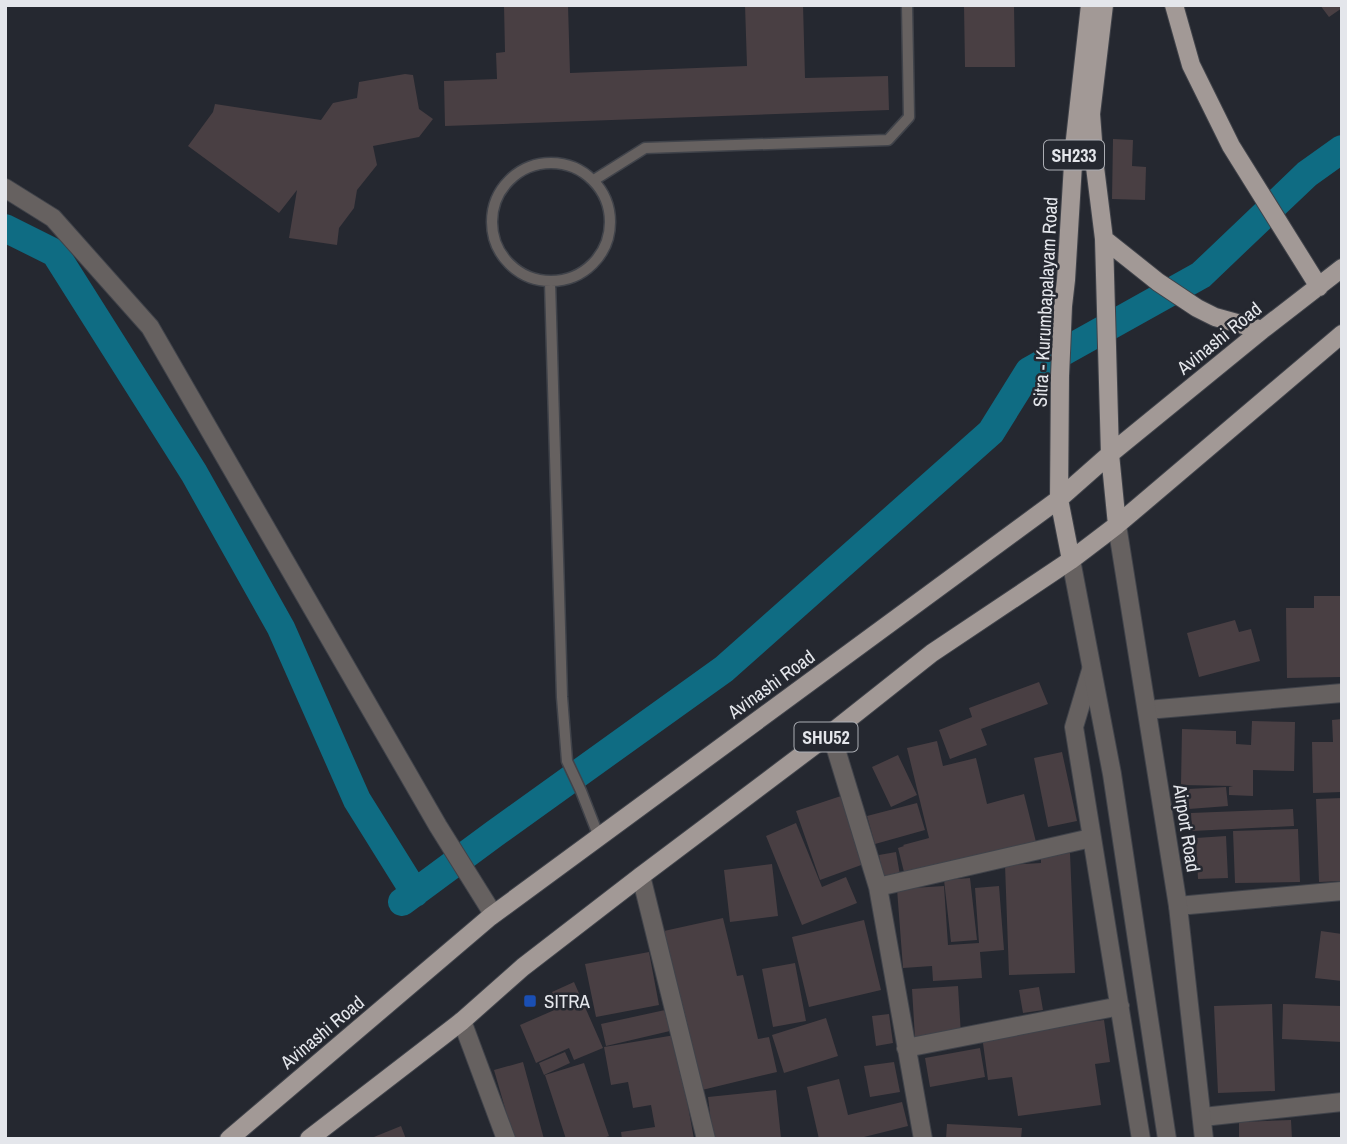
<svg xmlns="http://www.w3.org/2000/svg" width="1347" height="1144" font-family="'Archivo Narrow',sans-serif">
<rect width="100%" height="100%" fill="#252830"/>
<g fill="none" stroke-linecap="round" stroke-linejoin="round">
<!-- canal -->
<path stroke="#0f6c83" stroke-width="28" d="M 5,228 L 55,253 L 194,473 L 281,628 L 357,800 L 415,893
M 402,902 L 494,834 L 724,669 L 991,432 L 1029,371 L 1201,275 L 1307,174 L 1342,149"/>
</g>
<!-- building -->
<path fill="#493f43" d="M 504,5 L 568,5 L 570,73 L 747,66 L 745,5 L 803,5 L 805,78 L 888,76 L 889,110 L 445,126 L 444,81 L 497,79 L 496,53 L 505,52 Z
M 964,5 L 1014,5 L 1015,67 L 965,67 Z
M 1320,5 L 1342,5 L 1342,8 L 1329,17 Z
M 405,74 L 413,75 L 419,109 L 433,119 L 419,137 L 373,146 L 377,165 L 357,190 L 354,208 L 339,228 L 337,245 L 289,238 L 297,190 L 279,213 L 188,146 L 213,112 L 215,104 L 321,120 L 333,103 L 357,98 L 359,82 Z
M 1113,139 L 1133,140 L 1132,166 L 1146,167 L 1145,200 L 1112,199 Z
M 1314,596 L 1342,596 L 1342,677 L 1287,678 L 1286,608 L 1314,608 Z
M 1235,620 L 1239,632 L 1251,629 L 1260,661 L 1199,677 L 1187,633 Z
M 1039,682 L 1048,704 L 981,729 L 987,745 L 950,759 L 939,730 L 972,717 L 969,708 Z
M 1342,719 L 1342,792 L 1313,793 L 1312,742 L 1333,742 L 1332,720 Z
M 1252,721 L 1295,722 L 1294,771 L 1253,770 L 1253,796 L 1229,795 L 1229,787 L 1233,786 L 1181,785 L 1182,729 L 1236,731 L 1236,744 L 1251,745 Z
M 937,741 L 943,766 L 976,758 L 987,804 L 1024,794 L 1036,842 L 905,876 L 898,848 L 904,846 L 903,845 L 929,838 L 907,748 Z
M 1062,752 L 1077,821 L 1048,827 L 1034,758 Z
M 898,755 L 917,795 L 891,807 L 872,767 Z
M 1226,787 L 1228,806 L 1189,809 L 1188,789 Z
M 841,796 L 864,864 L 820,880 L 796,811 Z
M 1342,798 L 1342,881 L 1319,882 L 1316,799 Z
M 917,803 L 925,830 L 875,844 L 867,816 Z
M 1293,809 L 1294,826 L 1192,831 L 1191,813 Z
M 796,823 L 822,887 L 846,877 L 857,903 L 802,925 L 766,836 Z
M 1298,829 L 1300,882 L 1235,883 L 1233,831 Z
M 1226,836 L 1228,878 L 1198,879 L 1196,838 Z
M 896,852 L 900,875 L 883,878 L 879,855 Z
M 1070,853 L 1075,973 L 1009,975 L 1005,865 L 1041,863 L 1041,854 Z
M 772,864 L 778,916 L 730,922 L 724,870 Z
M 970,878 L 977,940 L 951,942 L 944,880 Z
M 944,886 L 948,945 L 979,943 L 975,888 L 999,886 L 1004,950 L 980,952 L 982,978 L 933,981 L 932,966 L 903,968 L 897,889 Z
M 723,918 L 737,976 L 743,975 L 758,1039 L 769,1037 L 777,1072 L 702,1090 L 664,931 Z
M 864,920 L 881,990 L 809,1007 L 792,937 Z
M 1321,931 L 1342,934 L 1342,981 L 1315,978 Z
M 649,952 L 659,1005 L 596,1017 L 585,964 Z
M 795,963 L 806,1021 L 773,1027 L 762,969 Z
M 574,982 L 603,1048 L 574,1060 L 569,1048 L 536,1063 L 520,1025 L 559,1008 L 552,992 Z
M 958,986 L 961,1035 L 915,1038 L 912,989 Z
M 1039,987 L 1043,1010 L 1023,1013 L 1019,990 Z
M 1272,1004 L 1275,1091 L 1218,1093 L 1214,1006 Z
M 1283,1004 L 1342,1006 L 1342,1042 L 1282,1039 Z
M 665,1010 L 670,1031 L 606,1046 L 601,1024 Z
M 889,1014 L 893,1043 L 876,1046 L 872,1016 Z
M 826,1018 L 838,1056 L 784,1073 L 772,1035 Z
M 1104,1020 L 1110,1062 L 1095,1064 L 1101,1105 L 1018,1116 L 1012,1077 L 988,1080 L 982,1036 Z
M 675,1035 L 694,1139 L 622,1139 L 621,1132 L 655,1127 L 651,1105 L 633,1108 L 628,1082 L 611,1085 L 604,1047 Z
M 980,1048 L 985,1077 L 930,1087 L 925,1058 Z
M 565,1052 L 570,1063 L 544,1075 L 539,1063 Z
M 523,1062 L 544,1139 L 514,1139 L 494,1070 Z
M 894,1062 L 900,1092 L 870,1097 L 864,1066 Z
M 584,1063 L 609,1136 L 601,1139 L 566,1139 L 545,1075 Z
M 839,1079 L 848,1115 L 902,1102 L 908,1126 L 856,1139 L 819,1139 L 807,1087 Z
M 776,1090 L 781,1138 L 713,1139 L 708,1097 Z
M 1291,1120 L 1292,1139 L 1239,1139 L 1239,1122 Z
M 947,1124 L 1022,1128 L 1021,1139 L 946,1139 Z
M 401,1126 L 406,1139 L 369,1139 Z"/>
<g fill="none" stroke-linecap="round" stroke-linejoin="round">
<!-- service casing -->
<g stroke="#40434a" stroke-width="13">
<path id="service" d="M492 222a59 59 0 1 1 118 0a59 59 0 1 1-118 0Z
M 594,180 L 645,148 L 888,140 L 909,117 L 907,5
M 550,282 L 562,697 L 567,761 L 581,791 L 599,837"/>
</g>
<!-- minor casing -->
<g stroke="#40434a" stroke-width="20">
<path id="minor" d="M 1091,670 L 1074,727 L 1141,1139
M 1147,710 L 1342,693
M 831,733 L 878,887 L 923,1139
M 641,876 L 706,1139
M 878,887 L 1091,838
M 1178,906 L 1342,891
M 462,1021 L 506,1139
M 906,1048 L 1120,1006
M 1203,1117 L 1342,1102"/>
</g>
<!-- tertiary casing -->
<g stroke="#40434a" stroke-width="20">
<path id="tertiary" d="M 5,188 L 53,218 L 150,327 L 438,826 L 493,914
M 1117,525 L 1178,906 L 1204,1139
M 1071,560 L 1112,774 L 1167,1139"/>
</g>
<!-- primary casing -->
<g stroke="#40434a" stroke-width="20">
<path id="primary" d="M 1104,5 L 1091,114 L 1095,167 L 1104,239 L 1110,454 L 1117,525
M 1174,5 L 1191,65 L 1231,146 L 1319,287
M 1104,239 L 1158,282 L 1197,308 L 1215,317 L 1262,330
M 1071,560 L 1059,499 L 1060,376 L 1063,306 L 1066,280 L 1074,148 L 1090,5
M 229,1139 L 490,917 L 1059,499 L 1110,454 L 1262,330 L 1342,268
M 309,1139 L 462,1021 L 523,967 L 641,876 L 831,733 L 932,653 L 1071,560 L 1117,525 L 1342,334"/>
</g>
<!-- service -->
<use href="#service" stroke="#666160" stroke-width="10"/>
<!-- minor -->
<use href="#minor" stroke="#666160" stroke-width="18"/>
<!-- tertiary -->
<use href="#tertiary" stroke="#666160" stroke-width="18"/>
<!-- primary -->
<use href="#primary" stroke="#a29996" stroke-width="18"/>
</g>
<!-- markers -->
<rect fill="#1a4fb4" stroke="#252830" stroke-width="2.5" x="523" y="994" width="14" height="14" rx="3.5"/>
<g text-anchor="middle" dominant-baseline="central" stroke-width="5" stroke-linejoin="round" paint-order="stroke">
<!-- shield labels -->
<g fill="#252830" stroke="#abadb3" stroke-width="2">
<rect x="1044" y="140.5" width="60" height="29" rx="5"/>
<rect x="794.5" y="722.5" width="63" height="29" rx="5"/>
</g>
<g font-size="18" font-weight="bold" fill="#e4e6eb">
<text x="1074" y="155">SH233</text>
<text x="826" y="737">SHU52</text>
</g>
<!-- street labels -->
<g font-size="19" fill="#e4e6eb" stroke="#252830">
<text transform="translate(1045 302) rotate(-87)">Sitra - Kurumbapalayam Road</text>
<text transform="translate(1219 338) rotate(-39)">Avinashi Road</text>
<text transform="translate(771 684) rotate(-36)">Avinashi Road</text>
<text transform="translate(1187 828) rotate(81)">Airport Road</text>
<text transform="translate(322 1032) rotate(-40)">Avinashi Road</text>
</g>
<!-- poi labels -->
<g font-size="19" fill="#e4e6eb" stroke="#252830" text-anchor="start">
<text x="544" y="1001">SITRA</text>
</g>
</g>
<!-- border -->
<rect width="1347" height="1144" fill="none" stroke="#e4e6eb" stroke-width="14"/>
</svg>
